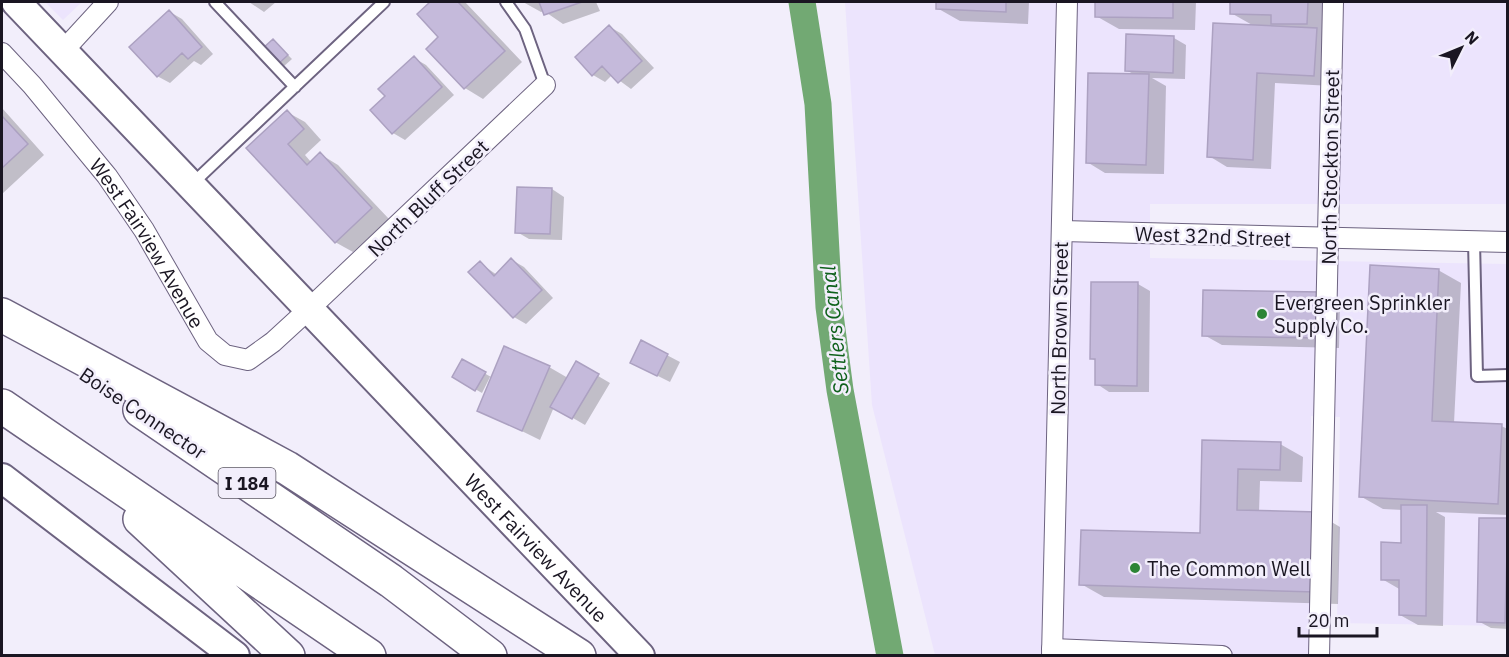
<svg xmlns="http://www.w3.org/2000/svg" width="1509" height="657" font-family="'IBM Plex Sans',sans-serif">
<rect width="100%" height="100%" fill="#f2eefb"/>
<!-- built -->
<path fill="#ece4fd" d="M 45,2 L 82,2 L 63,20 Z
M 845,2 L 1507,2 L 1507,204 L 1150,204 L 1150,258 L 1507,264 L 1507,626 L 1337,623 L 1340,417 L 1311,416 L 1310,655 L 935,655 L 872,405 Z"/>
<!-- shadow -->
<path fill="#0003" d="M 249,2 L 276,2 L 264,12 Z
M 433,2 L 465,2 L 522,62 L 483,99 L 465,88 L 428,49 L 440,37 L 419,14 Z
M 523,2 L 596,2 L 600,11 L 563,24 L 544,11 L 541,12 Z
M 937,2 L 1029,2 L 1028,24 L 960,21 L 937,8 Z
M 1096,2 L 1196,2 L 1195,30 L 1119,29 L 1096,16 Z
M 1231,2 L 1355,2 L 1330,3 L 1332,86 L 1275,83 L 1271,169 L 1227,167 L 1209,156 L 1254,26 L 1231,13 Z
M 170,12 L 182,19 L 213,54 L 201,65 L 194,61 L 170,83 L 157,76 Z
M 610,27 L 622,34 L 654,68 L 631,89 L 612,75 L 605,82 L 593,75 Z
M 1174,38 L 1186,45 L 1185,79 L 1152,78 L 1166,86 L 1164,174 L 1105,173 L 1087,162 L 1135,75 L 1126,70 Z
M 274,41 L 292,59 L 283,67 L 278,64 Z
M 414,58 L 426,65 L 454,95 L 405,140 L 393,133 L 387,96 Z
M 2,108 L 44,155 L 2,194 Z
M 287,112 L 305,122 L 321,140 L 305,155 L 311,162 L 320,154 L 338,165 L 389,219 L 353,252 L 335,242 L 248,148 Z
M 552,189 L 564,197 L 562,240 L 529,239 L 517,232 Z
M 512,260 L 524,267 L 553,298 L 526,324 L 514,317 L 480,263 L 497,275 Z
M 1438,270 L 1461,283 L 1454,423 L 1501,426 L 1508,429 L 1508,515 L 1436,512 L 1445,517 L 1443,626 L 1418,625 L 1400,615 L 1401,590 L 1382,579 L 1402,544 L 1403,510 L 1383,509 L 1360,496 Z
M 1138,284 L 1150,291 L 1149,392 L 1109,392 L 1097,384 L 1097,361 L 1092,359 Z
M 1322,294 L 1340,304 L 1339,348 L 1222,345 L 1204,335 Z
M 642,342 L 680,362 L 670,382 L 644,369 Z
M 462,361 L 493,378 L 549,367 L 568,378 L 576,363 L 610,383 L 585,425 L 554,407 L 540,440 L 479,410 L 492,378 L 490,377 L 482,393 L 454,377 Z
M 1203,441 L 1280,444 L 1303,457 L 1302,482 L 1260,481 L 1259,512 L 1318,514 L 1340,527 L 1338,604 L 1104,597 L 1081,584 L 1201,535 Z
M 1508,520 L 1508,629 L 1491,628 L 1478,621 Z"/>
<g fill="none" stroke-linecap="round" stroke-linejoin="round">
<!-- canal -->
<path stroke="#72a973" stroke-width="27" d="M 802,2 L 818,104 L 829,307 L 840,390 L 890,656"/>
</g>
<!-- building -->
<path fill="#c5badb" stroke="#aca1c1" stroke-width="1.5" d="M 430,2 L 458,2 L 505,51 L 464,89 L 426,49 L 438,37 L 417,14 Z
M 539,2 L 582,2 L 544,15 Z
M 936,2 L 1006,2 L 1006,12 L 936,9 Z
M 1095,2 L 1173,2 L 1173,18 L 1095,17 Z
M 1230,2 L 1308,2 L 1307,24 L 1271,24 L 1271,15 L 1230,14 Z
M 169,10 L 202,47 L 188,59 L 182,53 L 157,77 L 129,47 Z
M 1213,23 L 1317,28 L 1314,76 L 1257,73 L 1253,160 L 1207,157 Z
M 609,25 L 642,61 L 618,83 L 602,66 L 592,76 L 575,57 Z
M 1126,34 L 1174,36 L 1173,73 L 1125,71 Z
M 273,39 L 288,55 L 277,65 L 262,49 Z
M 414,56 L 442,87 L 392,134 L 370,110 L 385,96 L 378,89 Z
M 1088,73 L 1149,74 L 1146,165 L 1086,163 Z
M 287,110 L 304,129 L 288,144 L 307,165 L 320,152 L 372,208 L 335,243 L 246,148 Z
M 2,116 L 28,144 L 2,168 Z
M 517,187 L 552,188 L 550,234 L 515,233 Z
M 511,258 L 542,290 L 513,318 L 468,272 L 480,261 L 494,276 Z
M 1370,265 L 1439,269 L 1432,421 L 1502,424 L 1498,504 L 1359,497 Z
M 1091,282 L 1138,282 L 1137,386 L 1095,385 L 1095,359 L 1090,359 Z
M 1203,290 L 1322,292 L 1321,338 L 1202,336 Z
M 641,340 L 668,354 L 657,376 L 630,363 Z
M 504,346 L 550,366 L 522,431 L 477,411 Z
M 462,359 L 486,372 L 475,391 L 452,377 Z
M 576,361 L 599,374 L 572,419 L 550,407 Z
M 1202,440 L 1281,442 L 1280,470 L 1238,469 L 1237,510 L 1318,512 L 1316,592 L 1079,585 L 1081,530 L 1200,533 Z
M 1401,505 L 1427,505 L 1426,616 L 1399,615 L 1399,580 L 1381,580 L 1381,542 L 1401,543 Z
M 1479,518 L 1508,518 L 1505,623 L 1477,622 Z"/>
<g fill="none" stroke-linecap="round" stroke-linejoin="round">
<!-- lane casing -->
<g stroke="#6d6380" stroke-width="14">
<path id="lane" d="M 215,2 L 295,87
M 506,2 L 525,29 L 545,85
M 191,185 L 384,2
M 1474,241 L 1477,376 L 1508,375"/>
</g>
<!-- street casing -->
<g stroke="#6d6380" stroke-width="22">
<g id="street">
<path d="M 62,52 L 108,2"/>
<path id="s1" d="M 2,53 L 32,85 L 107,176 L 144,230 L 208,341 L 225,355 L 248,360 L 273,342 L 309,309 L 545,85"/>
<path d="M 1062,231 L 1508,242"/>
<path d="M 1052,649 L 1222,656"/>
<path d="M 1052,656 L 1067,2"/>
<path d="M 1319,656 L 1333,2"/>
</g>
</g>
<!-- secondary casing -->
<g stroke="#6d6380" stroke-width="32">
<g id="secondary">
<path id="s2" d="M 16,2 L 640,656"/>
<path d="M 2,478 L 235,656"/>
</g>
</g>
<!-- highway casing -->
<g stroke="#6d6380" stroke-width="36">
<path id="highway" d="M 2,315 L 287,468 L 579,656
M 2,406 L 369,656
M 140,410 L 391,581 L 490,656
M 140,519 L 288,656"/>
</g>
<!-- lane -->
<use href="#lane" stroke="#fff" stroke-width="10"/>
<!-- street -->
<use href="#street" stroke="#fff" stroke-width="20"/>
<!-- secondary -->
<use href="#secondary" stroke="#fff" stroke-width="28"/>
<!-- highway -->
<use href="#highway" stroke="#fff" stroke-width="33"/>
</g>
<!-- markers -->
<g fill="#2c8535" stroke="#f2eefb" stroke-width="2">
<circle cx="1262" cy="314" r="6"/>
<circle cx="1135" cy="568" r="6"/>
</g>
<g text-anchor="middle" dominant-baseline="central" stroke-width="5" stroke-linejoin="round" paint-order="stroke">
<!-- shield labels -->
<rect fill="#f2eefb" stroke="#5b5763" stroke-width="1.5" x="218.5" y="468" width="57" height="30" rx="4.5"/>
<g font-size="18" font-weight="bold" fill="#1a1622">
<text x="247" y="483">I 184</text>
</g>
<!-- street labels -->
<g font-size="20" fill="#1a1622" stroke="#f2eefb">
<text transform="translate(1330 167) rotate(-89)">North Stockton Street</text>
<text transform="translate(428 198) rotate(-44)">North Bluff Street</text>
<text transform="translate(1213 236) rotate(2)">West 32nd Street</text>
<text stroke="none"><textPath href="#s1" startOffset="240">West Fairview Avenue</textPath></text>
<text transform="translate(1059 328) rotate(-89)">North Brown Street</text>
<text transform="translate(143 413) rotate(34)">Boise Connector</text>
<text stroke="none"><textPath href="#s2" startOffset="754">West Fairview Avenue</textPath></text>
</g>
<!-- poi labels -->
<g font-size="20" fill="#1a1622" stroke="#f2eefb" text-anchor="start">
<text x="1274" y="302">Evergreen Sprinkler<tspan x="1274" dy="23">Supply Co.</tspan></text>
<text x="1147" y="568">The Common Well</text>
</g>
<!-- water labels -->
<g font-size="21" font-style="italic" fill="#0f611c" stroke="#f2eefb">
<text transform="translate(834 330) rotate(-96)">Settlers Canal</text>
</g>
</g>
<!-- border -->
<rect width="1509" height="657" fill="none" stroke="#1a1622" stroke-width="6"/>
<!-- north arrow -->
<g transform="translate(1461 48) rotate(47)" stroke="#f2eefb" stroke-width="4.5" paint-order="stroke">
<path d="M0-4.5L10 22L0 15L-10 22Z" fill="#1a1622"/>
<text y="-9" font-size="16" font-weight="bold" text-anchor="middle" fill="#1a1622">N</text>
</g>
<!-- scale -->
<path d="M1299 627v9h78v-9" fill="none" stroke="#1a1622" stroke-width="3"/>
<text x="1308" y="627" font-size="18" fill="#1a1622" stroke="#f2eefb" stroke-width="4.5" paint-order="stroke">20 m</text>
</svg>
